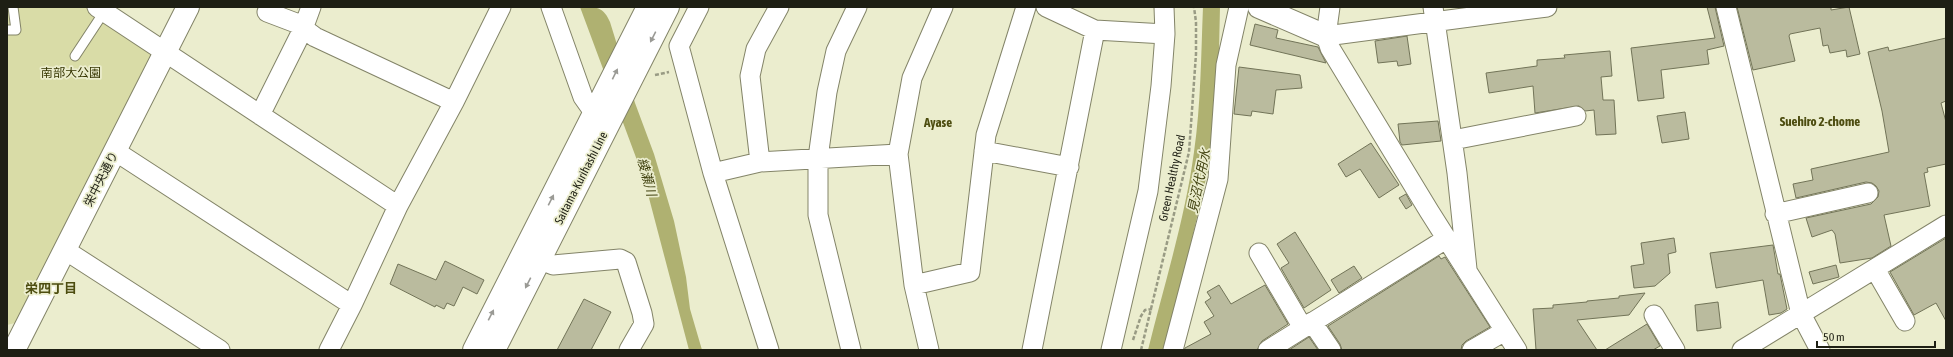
<svg xmlns="http://www.w3.org/2000/svg" width="1953" height="357" font-family="'Asap Condensed','Noto Sans JP',sans-serif">
<rect width="100%" height="100%" fill="#ebedce"/>
<!-- green -->
<path fill="#d9dca7" d="M 7,7 L 85,7 L 153,51 L 15,323 L 7,325 Z"/>
<!-- water -->
<path fill="#afb171" d="M 580,7 C 596,7 603,6 610,22 L 635,103 L 654,154 L 674,221 L 686,277 L 690,309 L 702,350 L 689,350 L 644,179 Z
M 1203,7 L 1220,7 L 1218,93 L 1208,170 L 1166,350 L 1148,350 C 1164,285 1185,219 1194,152 C 1201,104 1201,55 1203,7 Z"/>
<!-- building -->
<path fill="#babb9e" stroke="#727458" d="M 1707,7 L 1715,7 L 1724,46 L 1707,50 L 1709,64 L 1661,70 L 1664,98 L 1638,101 L 1631,48 L 1715,38 Z
M 1737,7 L 1831,7 L 1831,10 L 1849,7 L 1860,54 L 1847,57 L 1846,50 L 1830,53 L 1828,45 L 1823,46 L 1820,28 L 1790,34 L 1789,36 L 1795,61 L 1753,70 Z
M 1255,24 L 1278,30 L 1276,38 L 1318,47 L 1326,63 L 1250,45 Z
M 1407,36 L 1411,64 L 1398,66 L 1397,61 L 1378,63 L 1375,41 Z
M 1946,38 L 1946,101 L 1941,103 L 1946,122 L 1946,164 L 1927,168 L 1928,172 L 1924,173 L 1930,206 L 1884,215 L 1891,246 L 1872,258 L 1840,263 L 1835,234 L 1832,230 L 1812,237 L 1806,218 L 1871,204 L 1878,197 L 1879,191 L 1876,186 L 1872,183 L 1866,182 L 1796,198 L 1793,184 L 1813,180 L 1811,169 L 1889,152 L 1882,111 L 1868,52 L 1888,47 L 1889,51 Z
M 1610,51 L 1612,76 L 1601,77 L 1603,100 L 1614,100 L 1616,134 L 1596,135 L 1594,110 L 1585,111 L 1579,106 L 1535,113 L 1533,86 L 1489,93 L 1486,73 L 1537,66 L 1537,60 L 1565,58 L 1564,55 Z
M 1239,67 L 1300,75 L 1302,88 L 1276,90 L 1273,114 L 1252,111 L 1251,116 L 1234,114 Z
M 1685,112 L 1689,139 L 1662,143 L 1657,116 Z
M 1438,121 L 1441,141 L 1402,145 L 1400,142 L 1398,124 Z
M 1371,143 L 1399,185 L 1379,198 L 1360,169 L 1346,177 L 1338,164 Z
M 1406,194 L 1412,205 L 1406,209 L 1399,198 Z
M 1295,232 L 1331,290 L 1304,308 L 1281,268 L 1289,263 L 1277,244 Z
M 1674,238 L 1676,252 L 1668,254 L 1670,273 L 1655,286 L 1634,288 L 1631,266 L 1644,264 L 1641,243 Z
M 1946,238 L 1946,321 L 1936,303 L 1914,315 L 1890,272 Z
M 1773,245 L 1778,274 L 1780,274 L 1787,309 L 1781,313 L 1769,315 L 1763,280 L 1716,288 L 1710,253 Z
M 1439,256 L 1441,259 L 1445,257 L 1490,327 L 1466,341 L 1462,345 L 1461,350 L 1342,350 L 1340,344 L 1328,326 Z
M 445,261 L 484,280 L 477,294 L 463,287 L 454,306 L 447,303 L 444,309 L 436,305 L 435,307 L 390,284 L 398,264 L 436,280 Z
M 1836,265 L 1839,277 L 1813,284 L 1809,272 Z
M 1354,266 L 1362,278 L 1339,293 L 1331,280 Z
M 1219,285 L 1231,304 L 1265,285 L 1288,324 L 1262,341 L 1257,350 L 1184,350 L 1185,348 L 1211,334 L 1204,322 L 1214,316 L 1205,302 L 1211,298 L 1207,292 Z
M 1645,293 L 1629,315 L 1577,320 L 1597,350 L 1536,350 L 1533,309 L 1553,308 L 1553,305 L 1587,302 L 1587,301 L 1619,298 L 1619,296 Z
M 584,299 L 611,312 L 591,350 L 557,350 Z
M 1718,302 L 1721,328 L 1697,331 L 1695,305 Z
M 1647,324 L 1660,346 L 1653,350 L 1605,350 Z
M 1309,337 L 1318,350 L 1289,350 Z"/>
<g fill="none" stroke-linecap="round" stroke-linejoin="round">
<!-- lane casing -->
<g stroke="#838468" stroke-width="11">
<path id="lane" d="M 7,30 L 16,30 L 13,7
M 75,56 L 104,12"/>
</g>
<!-- street casing -->
<g stroke="#838468" stroke-width="21">
<path id="street" d="M 97,7 L 398,206
M 551,7 L 583,97 L 595,114
M 699,7 L 679,46 L 713,173 L 769,350
M 1046,7 L 1095,30 L 1165,34
M 1330,7 L 1326,36 L 1330,48 L 1429,211 L 1517,350
M 1433,7 L 1457,173 L 1467,269
M 1726,7 L 1801,314 L 1820,350
M 267,12 L 296,23 L 315,37 L 454,102
M 1326,36 L 1547,7
M 260,115 L 303,29 L 311,7
M 1453,140 L 1576,116
M 115,151 L 352,305
M 984,151 L 1069,167
M 760,162 L 750,76 L 756,49 L 779,7
M 713,173 L 760,162 L 898,154
M 1775,214 L 1868,193
M 65,250 L 220,350
M 1259,253 L 1303,328
M 540,260 L 553,265 L 620,259 L 626,262 L 642,313 L 644,324 L 629,350
M 1875,269 L 1905,321
M 914,285 L 970,272 L 986,135 L 1026,7
M 1654,315 L 1675,350
M 1312,322 L 1331,350
M 329,350 L 352,305 L 398,206 L 454,102 L 501,7
M 851,350 L 818,215 L 818,158 L 827,92 L 836,51 L 857,7
M 929,350 L 914,285 L 898,154 L 912,78 L 943,7
M 1032,350 L 1095,30
M 1111,350 L 1148,191 L 1161,86 L 1165,34 L 1164,7
M 1173,350 L 1218,179 L 1226,65 L 1239,7
M 1268,350 L 1446,239
M 1472,350 L 1505,331
M 1742,350 L 1946,225"/>
</g>
<!-- secondary casing -->
<g stroke="#838468" stroke-width="24">
<path id="secondary" d="M 1259,7 L 1326,36
M 14,350 L 188,7"/>
</g>
<!-- primary casing -->
<g stroke="#838468" stroke-width="24">
<path id="primary" d="M 474,350 L 648,7
M 494,350 L 668,7"/>
</g>
<!-- path -->
<path stroke="#999b84" stroke-width="2.5" stroke-dasharray="4 2" stroke-linecap="butt" d="M 655,75 L 669,72
M 1133,340 L 1141,316 L 1145,310 L 1152,309
M 1141,350 L 1189,152 L 1196,54 L 1196,22 L 1194,7"/>
<!-- lane -->
<use href="#lane" stroke="#fff" stroke-width="9"/>
<!-- street -->
<use href="#street" stroke="#fff" stroke-width="19"/>
<!-- secondary -->
<use href="#secondary" stroke="#fff" stroke-width="22"/>
<!-- primary -->
<use href="#primary" stroke="#fff" stroke-width="22"/>
</g>
<!-- one-way arrows -->
<defs><path id="oneway-solid" d="M-6-.8H1V-3.2L6.5 0L1 3.2V.8H-6Z"/></defs>
<g fill="#9a9a95">
<use href="#oneway-solid" transform="translate(653 37) rotate(117)"/>
<use href="#oneway-solid" transform="translate(615 74) rotate(-64)"/>
<use href="#oneway-solid" transform="translate(551 200) rotate(-63)"/>
<use href="#oneway-solid" transform="translate(528 283) rotate(117)"/>
<use href="#oneway-solid" transform="translate(491 315) rotate(-63)"/>
</g>
<g text-anchor="middle" dominant-baseline="central" stroke-width="3.5" stroke-linejoin="round" paint-order="stroke">
<!-- park labels -->
<g font-size="12" fill="#353500" stroke="#ebedce">
<text x="71" y="73">南部大公園</text>
</g>
<!-- street labels -->
<g font-size="12" fill="#1e1f14" stroke="#ebedce">
<text transform="translate(581 178) rotate(-63)">Saitama-Kurihashi Line</text>
<text transform="translate(1172 178) rotate(-78)">Green Healthy Road</text>
<text transform="translate(101 179) rotate(-63)">栄中央通り</text>
</g>
<!-- neighbourhood labels -->
<g font-size="13" font-weight="bold" fill="#4d4d10" stroke="#ebedce">
<text x="1820" y="121">Suehiro 2-chome</text>
<text x="938" y="122">Ayase</text>
<text x="51" y="288">栄四丁目</text>
</g>
<!-- water labels -->
<g font-size="13" font-style="italic" fill="#434412" stroke="#ebedce">
<text transform="translate(647 177) rotate(75)">綾瀬川</text>
<text transform="translate(1199 181) rotate(-78)">見沼代用水</text>
</g>
</g>
<!-- border -->
<rect width="1953" height="357" fill="none" stroke="#1e1f14" stroke-width="16"/>
<!-- scale -->
<path d="M1817 341v6h118v-6" fill="none" stroke="#1e1f14" stroke-width="2"/>
<text x="1823" y="341" font-size="12" fill="#1e1f14" stroke="#ebedce" stroke-width="3" paint-order="stroke">50 m</text>
</svg>
